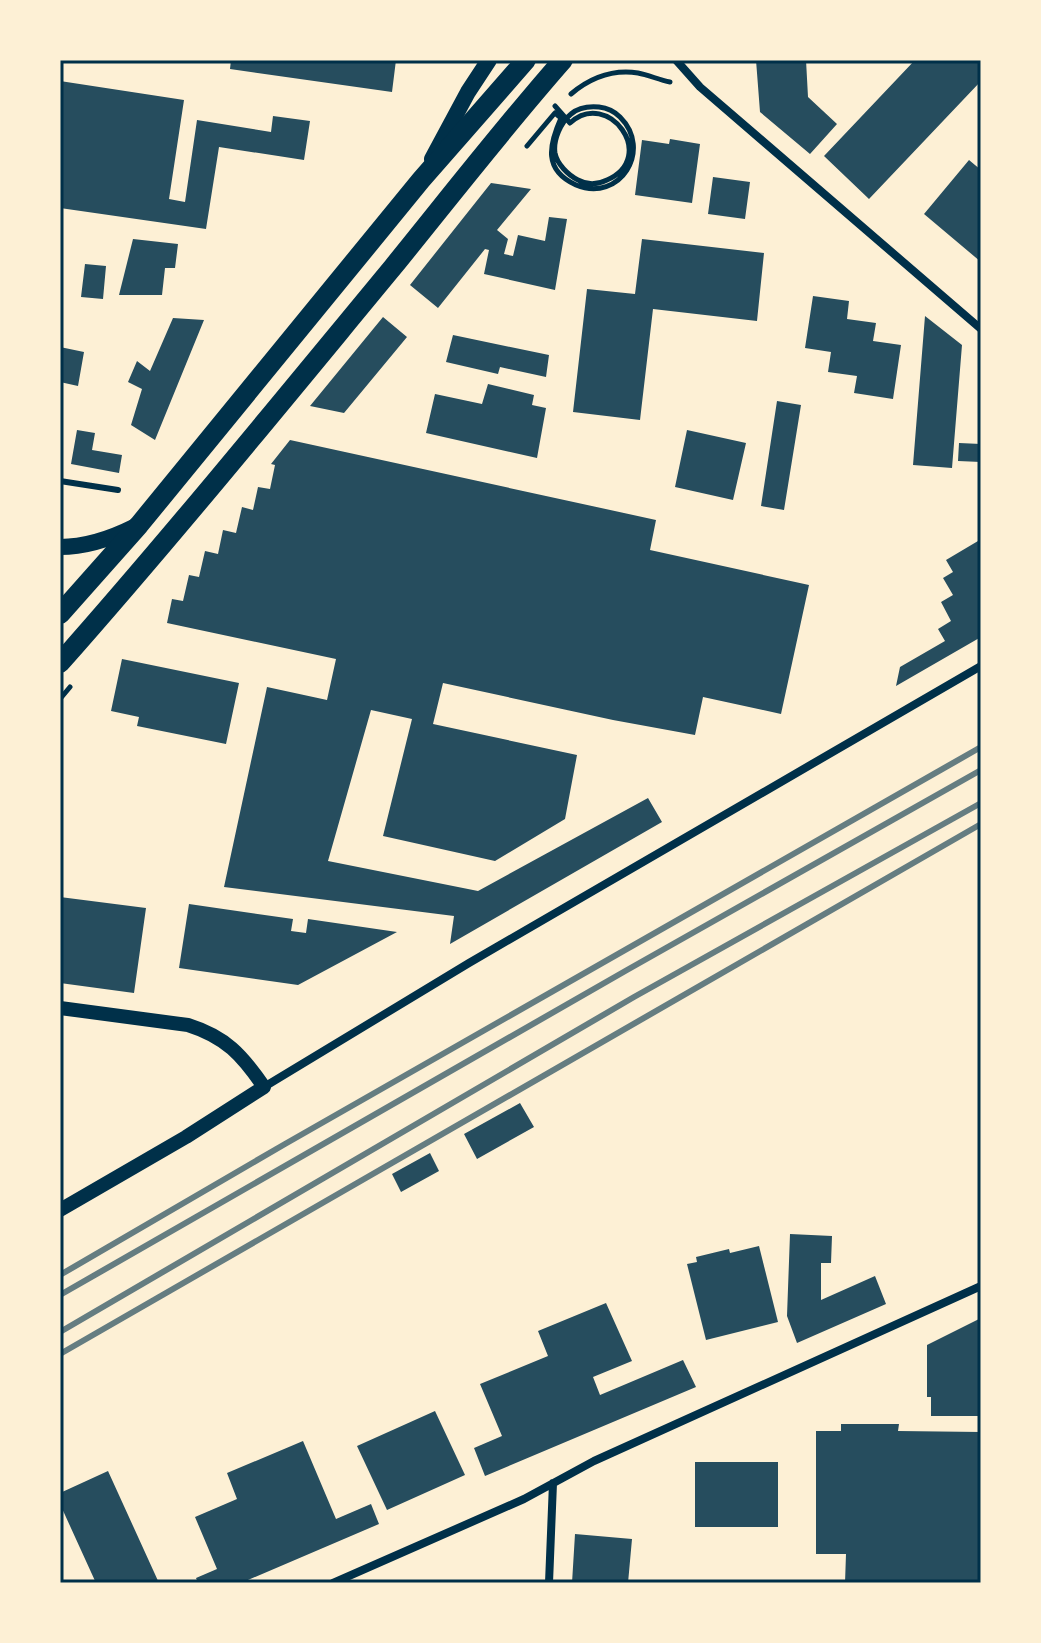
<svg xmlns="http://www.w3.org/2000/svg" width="1041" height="1643" font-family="Mulish,sans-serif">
<rect width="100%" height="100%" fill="#fdf0d5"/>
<!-- building -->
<path fill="#264d5e" d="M 231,60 L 396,60 L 392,92 L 230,69 Z
M 756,60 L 806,60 L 808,97 L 837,124 L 810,154 L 760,112 Z
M 915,60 L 981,60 L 981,81 L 869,199 L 824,156 Z
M 60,81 L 184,100 L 169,199 L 185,202 L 197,120 L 271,132 L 273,116 L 310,121 L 304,160 L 219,147 L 206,229 L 60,208 L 60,146 L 63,131 L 60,131 Z
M 670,139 L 700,144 L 692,203 L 635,195 L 642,140 L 669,144 Z
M 969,160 L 981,170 L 981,262 L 924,214 Z
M 713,177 L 750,182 L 745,219 L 708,214 Z
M 491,183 L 531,189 L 497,230 L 508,239 L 504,254 L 513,256 L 518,235 L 545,241 L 549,217 L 567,219 L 555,290 L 484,274 L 489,250 L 485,249 L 438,308 L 410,285 Z
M 133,239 L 178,244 L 175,268 L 165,268 L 162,295 L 119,295 Z
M 642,239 L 764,253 L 757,321 L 653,309 L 640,420 L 573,412 L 587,289 L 635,294 Z
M 85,264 L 106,266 L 103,299 L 81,297 Z
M 813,296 L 849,301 L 847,319 L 876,323 L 873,341 L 901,345 L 893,399 L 854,393 L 857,376 L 828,372 L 831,352 L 805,348 Z
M 925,316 L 962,345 L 952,468 L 913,465 Z
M 383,317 L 407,337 L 344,413 L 310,406 Z
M 173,318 L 204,320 L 155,440 L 131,425 L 142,389 L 128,382 L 137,361 L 150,371 Z
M 453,335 L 549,355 L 546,377 L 500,367 L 498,374 L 446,362 Z
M 60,347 L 84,352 L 78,386 L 60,382 Z
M 488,384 L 534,395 L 532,405 L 546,408 L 537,458 L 426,433 L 435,394 L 482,404 Z
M 777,401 L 801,405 L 784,510 L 761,506 Z
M 77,430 L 95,433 L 92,450 L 122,455 L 119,473 L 71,464 Z
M 687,430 L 746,443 L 733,500 L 675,487 Z
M 290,440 L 656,520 L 650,550 L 809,585 L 781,714 L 703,697 L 695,735 L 613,720 L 443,683 L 433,724 L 577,755 L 565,819 L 495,861 L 383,836 L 412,719 L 371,710 L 328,861 L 478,891 L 648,798 L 662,822 L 450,944 L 454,916 L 224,887 L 267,687 L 327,700 L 336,659 L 167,623 L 172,599 L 183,601 L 189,575 L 199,577 L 205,551 L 218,554 L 223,530 L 236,533 L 242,507 L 253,510 L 258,487 L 270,489 L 275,465 L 271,464 Z
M 959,443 L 981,444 L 981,462 L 958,461 Z
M 978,541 L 981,547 L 981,637 L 896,686 L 900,667 L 945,641 L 938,629 L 951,621 L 941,602 L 953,595 L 943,578 L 953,572 L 946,560 Z
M 122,659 L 239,683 L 226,744 L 137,726 L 139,717 L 111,711 Z
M 60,897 L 146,908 L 134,993 L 60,983 Z
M 189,904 L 293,919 L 291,931 L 306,933 L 308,919 L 397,932 L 298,985 L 179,968 Z
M 520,1103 L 534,1127 L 477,1159 L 464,1134 Z
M 430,1153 L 439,1171 L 401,1192 L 392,1174 Z
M 790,1234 L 832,1236 L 831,1263 L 821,1263 L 821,1300 L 875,1276 L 886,1304 L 797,1343 L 787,1316 Z
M 759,1246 L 778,1322 L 706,1340 L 687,1264 L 697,1262 L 696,1257 L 729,1249 L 730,1253 Z
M 606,1303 L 632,1361 L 593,1377 L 600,1395 L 683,1360 L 696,1387 L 485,1476 L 474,1448 L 502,1436 L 480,1384 L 548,1356 L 538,1331 Z
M 981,1318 L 981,1416 L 931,1416 L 931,1397 L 927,1397 L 927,1345 Z
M 435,1411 L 465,1475 L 387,1510 L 357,1446 Z
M 841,1424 L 899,1424 L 898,1431 L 981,1432 L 981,1583 L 845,1583 L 846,1554 L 816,1554 L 816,1431 L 841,1431 Z
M 303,1441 L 336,1519 L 371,1504 L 379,1524 L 241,1583 L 198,1583 L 196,1578 L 217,1569 L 195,1517 L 237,1499 L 227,1473 Z
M 695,1462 L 778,1462 L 778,1527 L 695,1527 Z
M 108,1471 L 159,1583 L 96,1583 L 60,1504 L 60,1493 Z
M 575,1534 L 632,1539 L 628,1583 L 572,1583 Z"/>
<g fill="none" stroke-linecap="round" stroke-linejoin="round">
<!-- path -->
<path stroke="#003049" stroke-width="5" d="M 571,94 C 590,78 612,69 638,73 C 649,75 659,80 670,82
M 555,113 L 561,118 C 549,145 543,170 576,185 C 620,203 653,150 620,117 C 614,111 608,108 599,107 C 588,106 579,107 571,114 C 561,122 553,140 555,153 C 557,164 568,175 578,180 C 587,185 597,185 607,180 C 659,157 608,88 570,123 L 555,106
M 527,146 L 554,114
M 60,699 L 70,687"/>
<!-- service -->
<path stroke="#003049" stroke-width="6" d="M 60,481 L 118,490"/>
<!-- minor -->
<path stroke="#003049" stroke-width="8" d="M 676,60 L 700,87 L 981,329
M 264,1087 L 469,963 L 981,666
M 333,1583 L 524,1499 L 594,1461 L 981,1286
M 549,1583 L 553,1483"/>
<!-- tertiary -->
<path stroke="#003049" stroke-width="14" d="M 60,1008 L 188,1025 C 226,1037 242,1055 264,1087 L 186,1137 L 60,1210"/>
<!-- secondary -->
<path stroke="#003049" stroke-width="16" d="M 432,159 L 468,92 L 489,60
M 60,547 C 87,547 110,539 134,527"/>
<!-- primary -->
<path stroke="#003049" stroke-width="20" d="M 60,614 L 139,525 L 421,180 L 526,60
M 60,663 C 174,534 283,400 393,267 C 449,198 504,127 563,60"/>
<!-- rail -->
<path stroke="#657d81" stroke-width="6" d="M 60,1275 L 285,1144 L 981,747
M 60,1295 L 627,970 L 981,770
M 60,1332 L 634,997 L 981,803
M 60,1354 L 981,824"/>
</g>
<!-- border -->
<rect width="1041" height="1643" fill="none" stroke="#fdf0d5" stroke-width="124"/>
<rect x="62" y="62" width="917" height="1519" fill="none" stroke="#003049" stroke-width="3"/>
</svg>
